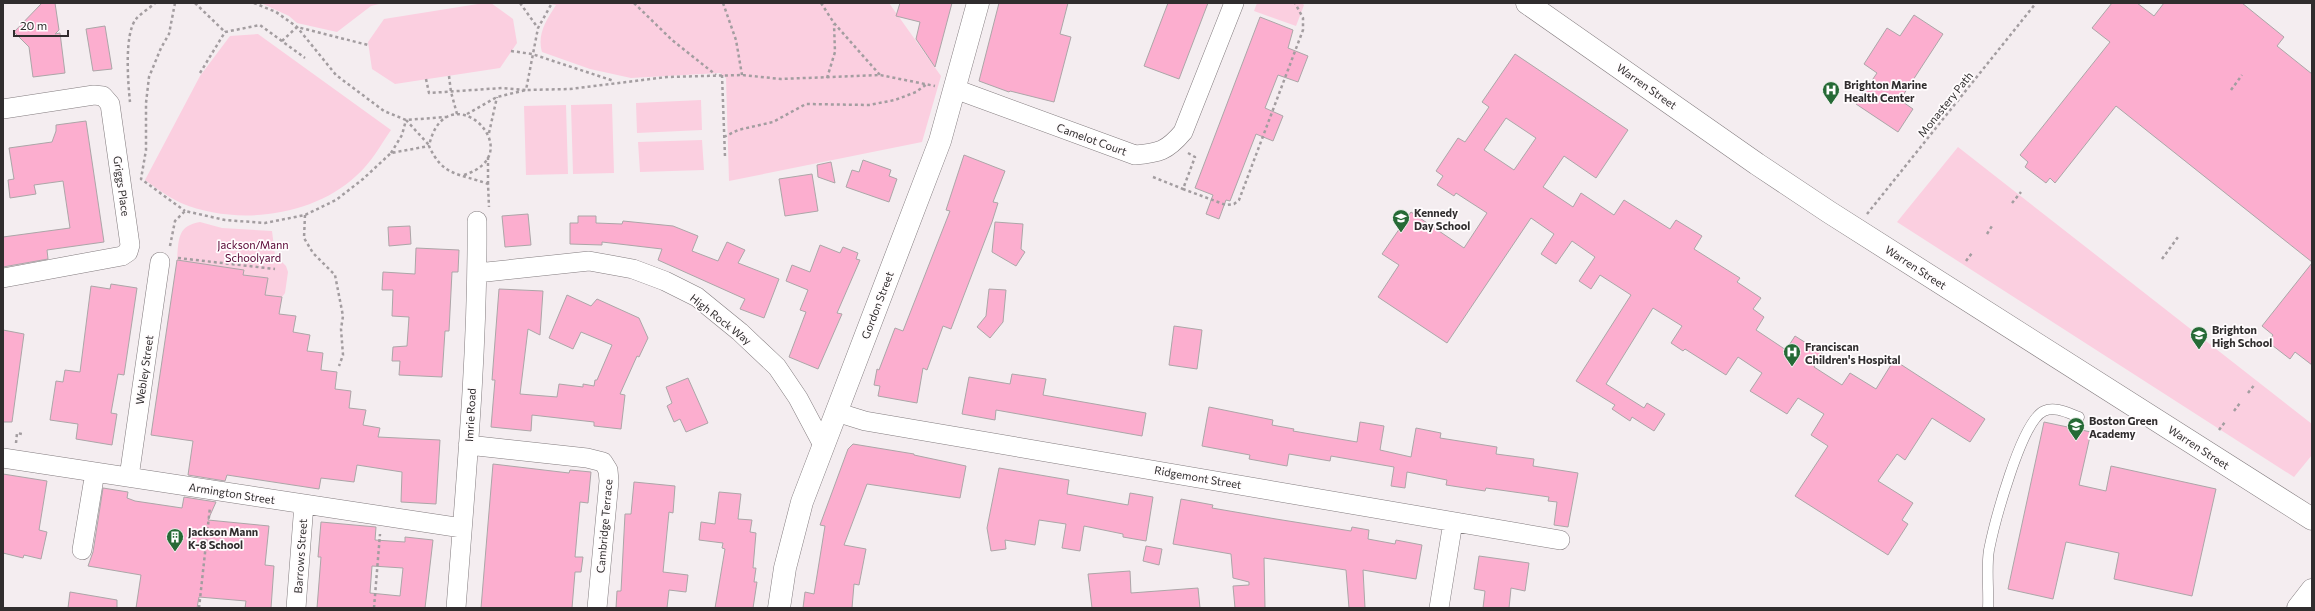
<svg xmlns="http://www.w3.org/2000/svg" width="2315" height="611" font-family="Commissioner,sans-serif">
<rect width="100%" height="100%" fill="#f4edf0"/>
<!-- green -->
<path fill="#fbcfe0" d="M 261,3 L 383,3 L 371,6 L 337,32 L 297,23 L 289,16 Z
M 484,3 L 491,3 L 513,19 L 517,43 L 500,68 L 395,84 L 372,69 L 368,42 L 384,19 Z
M 545,3 L 889,3 L 941,76 L 922,142 L 729,181 L 726,78 L 720,73 L 631,78 L 590,69 L 542,52 C 537,34 546,21 556,5 Z
M 1257,3 L 1302,3 L 1304,5 L 1296,26 L 1254,11 Z
M 258,34 L 391,130 C 380,146 371,163 356,176 C 312,217 236,226 181,203 C 168,197 156,188 145,180 L 200,76 L 230,36 Z
M 701,100 L 702,130 L 637,133 L 636,103 Z
M 612,104 L 614,173 L 573,174 L 571,105 Z
M 566,105 L 568,174 L 526,175 L 524,106 Z
M 702,140 L 704,170 L 640,172 L 638,142 Z
M 1958,147 L 2312,424 L 2312,455 L 2294,477 L 1897,222 Z
M 200,222 L 222,228 L 272,231 L 275,255 L 286,266 L 288,272 L 285,293 L 282,297 L 265,295 L 268,278 L 250,276 L 242,279 L 243,270 L 177,260 C 179,239 177,226 200,222 Z"/>
<!-- building -->
<path fill="#fcaecf" stroke="#aca6a8" fill-rule="evenodd" d="M 42,3 L 55,3 L 59,30 L 55,34 L 60,33 L 65,73 L 33,77 L 29,47 L 14,32 Z
M 900,3 L 952,3 L 935,67 L 916,39 L 920,22 L 896,16 Z
M 999,3 L 1068,3 L 1060,34 L 1071,37 L 1054,102 L 1010,91 L 1009,92 L 979,81 Z
M 1168,3 L 1208,3 L 1179,79 L 1144,66 Z
M 2112,3 L 2137,3 L 2154,16 L 2164,3 L 2242,3 L 2284,37 L 2277,46 L 2312,74 L 2312,262 L 2116,106 L 2055,183 L 2050,178 L 2046,183 L 2025,167 L 2028,162 L 2020,155 L 2110,42 L 2092,28 Z
M 1914,15 L 1943,34 L 1900,100 L 1913,109 L 1898,132 L 1856,104 L 1877,73 L 1864,64 L 1887,28 L 1900,36 Z
M 1260,17 L 1293,30 L 1288,48 L 1308,56 L 1298,82 L 1278,75 L 1265,108 L 1283,116 L 1273,141 L 1256,134 L 1230,201 L 1226,200 L 1219,219 L 1206,214 L 1213,195 L 1195,188 Z
M 105,26 L 112,69 L 93,71 L 86,29 Z
M 1515,54 L 1628,130 L 1596,178 L 1564,156 L 1543,187 L 1573,207 L 1581,193 L 1614,215 L 1624,200 L 1670,229 L 1676,220 L 1702,236 L 1694,249 L 1740,278 L 1737,282 L 1761,298 L 1753,309 L 1764,317 L 1756,330 L 1786,350 L 1795,336 L 1822,353 L 1814,367 L 1842,385 L 1850,373 L 1876,389 L 1894,360 L 1985,419 L 1970,442 L 1932,418 L 1905,460 L 1897,454 L 1878,481 L 1913,503 L 1902,520 L 1908,524 L 1888,555 L 1795,496 L 1828,446 L 1811,435 L 1824,414 L 1798,398 L 1787,414 L 1750,391 L 1762,373 L 1738,357 L 1726,375 L 1685,349 L 1683,351 L 1671,343 L 1682,326 L 1653,308 L 1606,384 L 1644,408 L 1647,403 L 1665,414 L 1654,431 L 1632,417 L 1630,421 L 1612,409 L 1615,405 L 1576,381 L 1631,295 L 1600,275 L 1591,289 L 1579,281 L 1595,257 L 1572,241 L 1556,264 L 1541,254 L 1554,234 L 1531,218 L 1447,343 L 1378,297 L 1399,265 L 1382,254 L 1411,212 L 1464,248 L 1487,213 L 1456,193 L 1454,196 L 1437,185 L 1443,176 L 1436,171 L 1458,138 L 1465,142 L 1489,107 L 1482,102 ZM 1506,118 L 1536,138 L 1514,170 L 1484,150 Z
M 86,121 L 104,242 L 47,250 L 48,259 L 3,267 L 3,237 L 70,228 L 63,181 L 34,185 L 36,194 L 10,198 L 8,180 L 14,179 L 9,148 L 52,142 L 56,131 L 56,125 Z
M 964,155 L 1005,171 L 993,202 L 998,203 L 992,222 L 951,329 L 943,326 L 927,370 L 923,368 L 917,403 L 878,396 L 880,386 L 874,385 L 877,369 L 879,370 L 895,328 L 903,331 L 950,211 L 946,210 Z
M 863,160 L 891,170 L 889,176 L 897,179 L 889,202 L 846,187 L 852,170 L 859,172 Z
M 831,162 L 835,183 L 818,177 L 817,165 Z
M 812,174 L 818,211 L 785,216 L 779,179 Z
M 528,214 L 531,245 L 505,247 L 502,216 Z
M 578,216 L 596,216 L 596,223 L 622,224 L 623,221 L 673,226 L 698,236 L 692,251 L 718,261 L 727,242 L 745,250 L 738,263 L 779,279 L 764,318 L 740,309 L 745,299 L 658,260 L 662,249 L 602,242 L 602,245 L 570,244 L 570,223 L 578,223 Z
M 995,222 L 1023,224 L 1021,249 L 1025,252 L 1016,266 L 992,252 Z
M 410,226 L 411,244 L 389,246 L 388,227 Z
M 820,245 L 840,253 L 843,247 L 858,253 L 856,259 L 860,260 L 837,313 L 842,314 L 818,369 L 789,357 L 806,312 L 800,310 L 808,290 L 786,281 L 792,265 L 810,272 Z
M 416,248 L 459,250 L 458,272 L 452,272 L 449,331 L 445,331 L 442,377 L 399,375 L 400,361 L 392,361 L 393,347 L 407,346 L 409,317 L 392,316 L 393,290 L 382,290 L 383,272 L 415,274 Z
M 177,260 L 244,270 L 243,275 L 268,278 L 265,295 L 282,297 L 279,314 L 296,316 L 293,332 L 310,335 L 307,351 L 323,353 L 321,370 L 337,372 L 335,389 L 351,391 L 349,408 L 366,410 L 363,425 L 380,428 L 378,437 L 440,440 L 436,504 L 401,502 L 402,472 L 357,465 L 354,482 L 321,478 L 319,489 L 227,475 L 225,481 L 188,475 L 193,441 L 151,435 Z
M 2312,263 L 2312,365 L 2295,352 L 2290,359 L 2268,342 L 2273,335 L 2262,326 Z
M 111,284 L 137,288 L 124,375 L 118,374 L 111,413 L 117,414 L 112,445 L 76,439 L 78,424 L 50,420 L 56,381 L 63,382 L 65,370 L 80,372 L 91,286 L 110,289 Z
M 499,289 L 543,291 L 540,335 L 528,329 L 520,394 L 557,397 L 559,384 L 583,387 L 583,384 L 594,386 L 595,380 L 597,380 L 612,345 L 581,332 L 573,349 L 549,338 L 567,295 L 591,306 L 597,299 L 639,318 L 648,338 L 639,357 L 637,356 L 620,394 L 625,395 L 621,429 L 594,426 L 594,422 L 532,415 L 531,431 L 491,427 L 495,380 L 492,380 Z
M 989,289 L 1006,290 L 1003,322 L 990,338 L 977,327 L 986,316 Z
M 1174,326 L 1202,330 L 1197,369 L 1169,365 Z
M 3,330 L 24,334 L 12,422 L 3,422 Z
M 1012,374 L 1046,379 L 1043,395 L 1146,413 L 1142,436 L 996,410 L 995,420 L 962,414 L 969,377 L 1010,384 Z
M 688,378 L 708,423 L 686,432 L 680,419 L 674,422 L 667,406 L 672,403 L 666,387 Z
M 1209,407 L 1273,420 L 1272,425 L 1294,429 L 1293,431 L 1357,442 L 1360,422 L 1384,426 L 1380,450 L 1411,457 L 1416,428 L 1441,433 L 1440,438 L 1497,447 L 1496,454 L 1534,459 L 1533,466 L 1578,473 L 1568,527 L 1554,525 L 1557,502 L 1548,501 L 1549,497 L 1486,488 L 1485,491 L 1446,485 L 1447,480 L 1407,472 L 1405,488 L 1391,486 L 1394,467 L 1331,456 L 1330,461 L 1289,454 L 1287,466 L 1249,459 L 1250,455 L 1202,446 Z
M 2044,422 L 2091,432 L 2079,485 L 2106,491 L 2111,466 L 2216,489 L 2192,596 L 2114,579 L 2119,553 L 2066,542 L 2053,599 L 2008,589 Z
M 853,444 L 914,454 L 914,455 L 966,466 L 960,498 L 867,484 L 844,545 L 866,549 L 859,585 L 854,584 L 852,608 L 803,608 L 805,592 L 814,594 L 825,526 L 820,525 L 848,449 Z
M 493,464 L 569,473 L 570,470 L 591,472 L 588,503 L 580,502 L 575,557 L 583,557 L 581,572 L 575,572 L 572,608 L 481,608 Z
M 999,468 L 1069,480 L 1067,494 L 1128,505 L 1130,493 L 1153,497 L 1146,541 L 1123,537 L 1123,534 L 1084,526 L 1080,551 L 1062,548 L 1066,524 L 1039,520 L 1035,545 L 1005,540 L 1006,549 L 991,551 L 987,528 Z
M 3,474 L 47,481 L 39,530 L 47,532 L 41,559 L 24,555 L 23,558 L 3,553 Z
M 634,482 L 675,486 L 673,513 L 669,512 L 663,572 L 688,575 L 686,592 L 669,590 L 667,608 L 616,608 L 617,591 L 621,591 L 625,514 L 631,514 Z
M 103,488 L 128,492 L 127,498 L 135,501 L 182,508 L 184,497 L 216,502 L 208,520 L 269,526 L 265,565 L 274,566 L 271,608 L 245,608 L 246,601 L 199,597 L 197,608 L 136,608 L 141,575 L 88,566 L 93,552 Z
M 719,492 L 741,494 L 738,519 L 752,520 L 750,532 L 756,533 L 753,568 L 756,568 L 754,582 L 757,582 L 753,608 L 715,608 L 725,549 L 722,548 L 723,543 L 699,540 L 701,522 L 715,524 Z
M 1181,499 L 1213,505 L 1212,508 L 1276,519 L 1351,531 L 1352,527 L 1369,530 L 1368,539 L 1395,544 L 1396,540 L 1422,545 L 1416,579 L 1363,570 L 1365,608 L 1349,608 L 1346,570 L 1264,558 L 1265,608 L 1235,608 L 1233,586 L 1249,585 L 1249,582 L 1233,578 L 1231,554 L 1173,544 Z
M 321,522 L 376,527 L 375,540 L 405,542 L 405,537 L 433,540 L 425,608 L 317,608 L 321,557 L 318,557 ZM 372,566 L 403,568 L 400,596 L 370,593 Z
M 1146,546 L 1162,549 L 1159,565 L 1143,561 Z
M 1479,556 L 1529,563 L 1525,591 L 1511,588 L 1509,608 L 1483,608 L 1485,591 L 1474,589 Z
M 1130,571 L 1131,593 L 1198,588 L 1200,608 L 1092,608 L 1088,574 Z
M 70,592 L 117,600 L 117,608 L 68,608 Z"/>
<g fill="none" stroke-linecap="round" stroke-linejoin="round">
<!-- service casing -->
<g stroke="#837c7f" stroke-width="11">
<path id="service" d="M 1988,608 C 1989,590 1986,568 1989,550 C 1994,525 2021,421 2044,411 C 2055,406 2068,413 2079,417"/>
</g>
<!-- minor casing -->
<g stroke="#837c7f" stroke-width="20">
<path id="minor" d="M 955,89 L 1135,155 C 1159,153 1167,151 1183,132 L 1234,3
M 3,109 L 94,95 L 103,96 L 110,104 L 130,245 L 128,252 L 122,256 L 3,278
M 477,273 L 589,261 L 633,269 L 665,281 L 697,297 L 740,332 L 777,367 L 798,398 L 823,445
M 836,412 L 865,421 L 1560,540
M 468,445 L 587,458 L 603,462 L 608,470 L 609,481 L 597,608
M 3,458 L 462,528
M 129,477 L 160,262
M 82,550 L 95,472
M 296,608 L 304,504
M 456,608 C 466,479 478,350 477,221
M 1439,608 L 1453,522"/>
</g>
<!-- tertiary casing -->
<g stroke="#837c7f" stroke-width="23">
<path id="tertiary" d="M 1527,3 L 1757,164 L 1829,212 L 2312,519
M 779,608 L 785,568 L 802,502 L 940,141 L 978,3"/>
</g>
<!-- primary casing -->
<g stroke="#837c7f" stroke-width="23">
<path id="primary" d="M 2298,608 L 2312,590"/>
</g>
<!-- path -->
<path stroke="#a39da0" stroke-width="2.5" stroke-dasharray="3 3" stroke-linecap="butt" d="M 175,3 L 169,34 L 161,48 L 149,77 L 146,103 L 146,150 L 141,179 L 185,211
M 195,3 L 225,32
M 254,3 L 276,12 L 297,27 L 336,75 L 384,111 L 406,120 L 446,117
M 520,3 L 538,28
M 634,3 L 672,40 L 716,75
M 723,3 L 736,40 L 742,75
M 821,3 L 834,23 L 880,75
M 282,41 L 297,27 L 368,45
M 511,51 L 532,54 L 614,81
M 200,73 L 225,32 L 260,25 L 305,58
M 722,75 L 725,157
M 449,76 L 451,92 L 457,114
M 827,78 L 835,52 L 834,24
M 426,79 L 429,93 L 502,88 L 526,90 L 538,28 L 552,3
M 2231,90 L 2242,75
M 130,102 C 128,83 124,34 136,19 C 141,13 150,8 155,3
M 467,114 L 497,97 L 526,90 L 570,89 L 667,77 L 742,75 L 781,79 L 880,75 L 935,86
M 406,120 L 429,145
M 489,133 L 497,97
M 724,137 L 738,130 L 773,122 L 806,104 L 869,105 L 895,100 L 916,92 L 927,84
M 391,153 L 402,135 L 406,120
M 1188,153 L 1195,157 L 1183,189 L 1226,205 L 1234,204 L 1239,200 L 1303,30 L 1303,18 L 1295,3
M 464,175 C 534,153 446,69 429,146 C 443,177 459,173 488,184 L 489,207
M 1153,177 L 1183,189
M 488,184 L 488,157
M 2012,203 L 2021,192
M 1867,214 L 2036,3
M 305,215 L 304,238 L 313,253 L 335,275 L 343,316 L 341,329 L 343,355 L 339,366
M 1987,234 L 1992,226
M 170,246 L 175,221 L 185,211 L 225,220 L 265,223 L 305,215 L 336,200 L 363,179 L 391,153 L 429,146
M 178,258 L 275,269
M 2162,259 L 2178,237
M 1966,261 L 1972,253
M 2248,393 L 2255,384
M 2234,411 L 2240,403
M 2219,430 L 2225,422
M 16,443 L 17,433 L 22,434
M 199,608 L 210,507
M 374,608 L 380,534"/>
<!-- service -->
<use href="#service" stroke="#fff" stroke-width="10"/>
<!-- minor -->
<use href="#minor" stroke="#fff" stroke-width="19"/>
<!-- tertiary -->
<use href="#tertiary" stroke="#fff" stroke-width="22"/>
<!-- primary -->
<use href="#primary" stroke="#fff" stroke-width="22"/>
</g>
<!-- icons -->
<defs>
<g id="hospital-pin" transform="scale(0.9)"><path d="M0 17L-7.5 6A9.5 9.5 0 1 1 7.5 6Z" fill="#266a36" stroke="#fffcfd"/><path d="M-5-5h3v3.5h4V-5h3V5h-3V1.5h-4V5h-3Z" fill="#fff"/></g>
<g id="school-pin" transform="scale(0.9)"><path d="M0 17L-7.5 6A9.5 9.5 0 1 1 7.5 6Z" fill="#266a36" stroke="#fffcfd"/><path d="M0-5L7-2L0 1L-7-2ZM-4 1L0 2.5L4 1V4Q0 6-4 4Z" fill="#fff"/></g>
<g id="building-pin" transform="scale(0.9)"><path d="M0 17L-7.5 6A9.5 9.5 0 1 1 7.5 6Z" fill="#266a36" stroke="#fffcfd"/><path d="M-4-6H4V6H1V3H-1V6H-4ZM-2.5-4.3h1.7v1.8h-1.7ZM.8-4.3h1.7v1.8H.8ZM-2.5-1h1.7V.8h-1.7ZM.8-1h1.7V.8H.8Z" fill="#fff"/></g>
</defs>
<g fill-rule="evenodd">
<use href="#hospital-pin" x="1831" y="90"/>
<use href="#school-pin" x="1401" y="218"/>
<use href="#school-pin" x="2199" y="335"/>
<use href="#hospital-pin" x="1792" y="352"/>
<use href="#school-pin" x="2076" y="426"/>
<use href="#building-pin" x="175" y="537"/>
</g>
<g text-anchor="middle" dominant-baseline="central" stroke-width="3.5" stroke-linejoin="round" paint-order="stroke">
<!-- poi labels -->
<g font-size="11" font-weight="bold" fill="#302d2e" stroke="#fffcfd" text-anchor="start">
<text x="1844" y="84">Brighton Marine<tspan x="1844" dy="13">Health Center</tspan></text>
<text x="1414" y="212">Kennedy<tspan x="1414" dy="13">Day School</tspan></text>
<text x="2212" y="329">Brighton<tspan x="2212" dy="13">High School</tspan></text>
<text x="1805" y="346">Franciscan<tspan x="1805" dy="13">Children's Hospital</tspan></text>
<text x="2089" y="420">Boston Green<tspan x="2089" dy="13">Academy</tspan></text>
<text x="188" y="531">Jackson Mann<tspan x="188" dy="13">K-8 School</tspan></text>
</g>
<!-- street labels -->
<g font-size="11" fill="#302d2e" stroke="#fffcfd">
<text transform="translate(1647 86) rotate(35)">Warren Street</text>
<text transform="translate(1945 104) rotate(-51)">Monastery Path</text>
<text transform="translate(1092 139) rotate(20)">Camelot Court</text>
<text transform="translate(122 186) rotate(82)">Griggs Place</text>
<text transform="translate(1916 267) rotate(33)">Warren Street</text>
<text transform="translate(877 305) rotate(-69)">Gordon Street</text>
<text transform="translate(721 319) rotate(38)">High Rock Way</text>
<text transform="translate(144 370) rotate(-82)">Webley Street</text>
<text transform="translate(470 415) rotate(-87)">Imrie Road</text>
<text transform="translate(2199 447) rotate(33)">Warren Street</text>
<text transform="translate(1198 477) rotate(10)">Ridgemont Street</text>
<text transform="translate(232 493) rotate(9)">Armington Street</text>
<text transform="translate(604 526) rotate(-85)">Cambridge Terrace</text>
<text transform="translate(300 556) rotate(-86)">Barrows Street</text>
</g>
<!-- park labels -->
<g font-size="11" fill="#540030" stroke="#fffcfd">
<text x="253" y="244">Jackson/Mann<tspan x="253" dy="13">Schoolyard</tspan></text>
</g>
</g>
<!-- border -->
<rect width="2315" height="611" fill="none" stroke="#302d2e" stroke-width="8"/>
<!-- scale -->
<path d="M14 30v6h54v-6" fill="none" stroke="#302d2e" stroke-width="2"/>
<text x="20" y="30" font-size="12" fill="#302d2e" stroke="#fffcfd" stroke-width="3" paint-order="stroke">20 m</text>
</svg>
